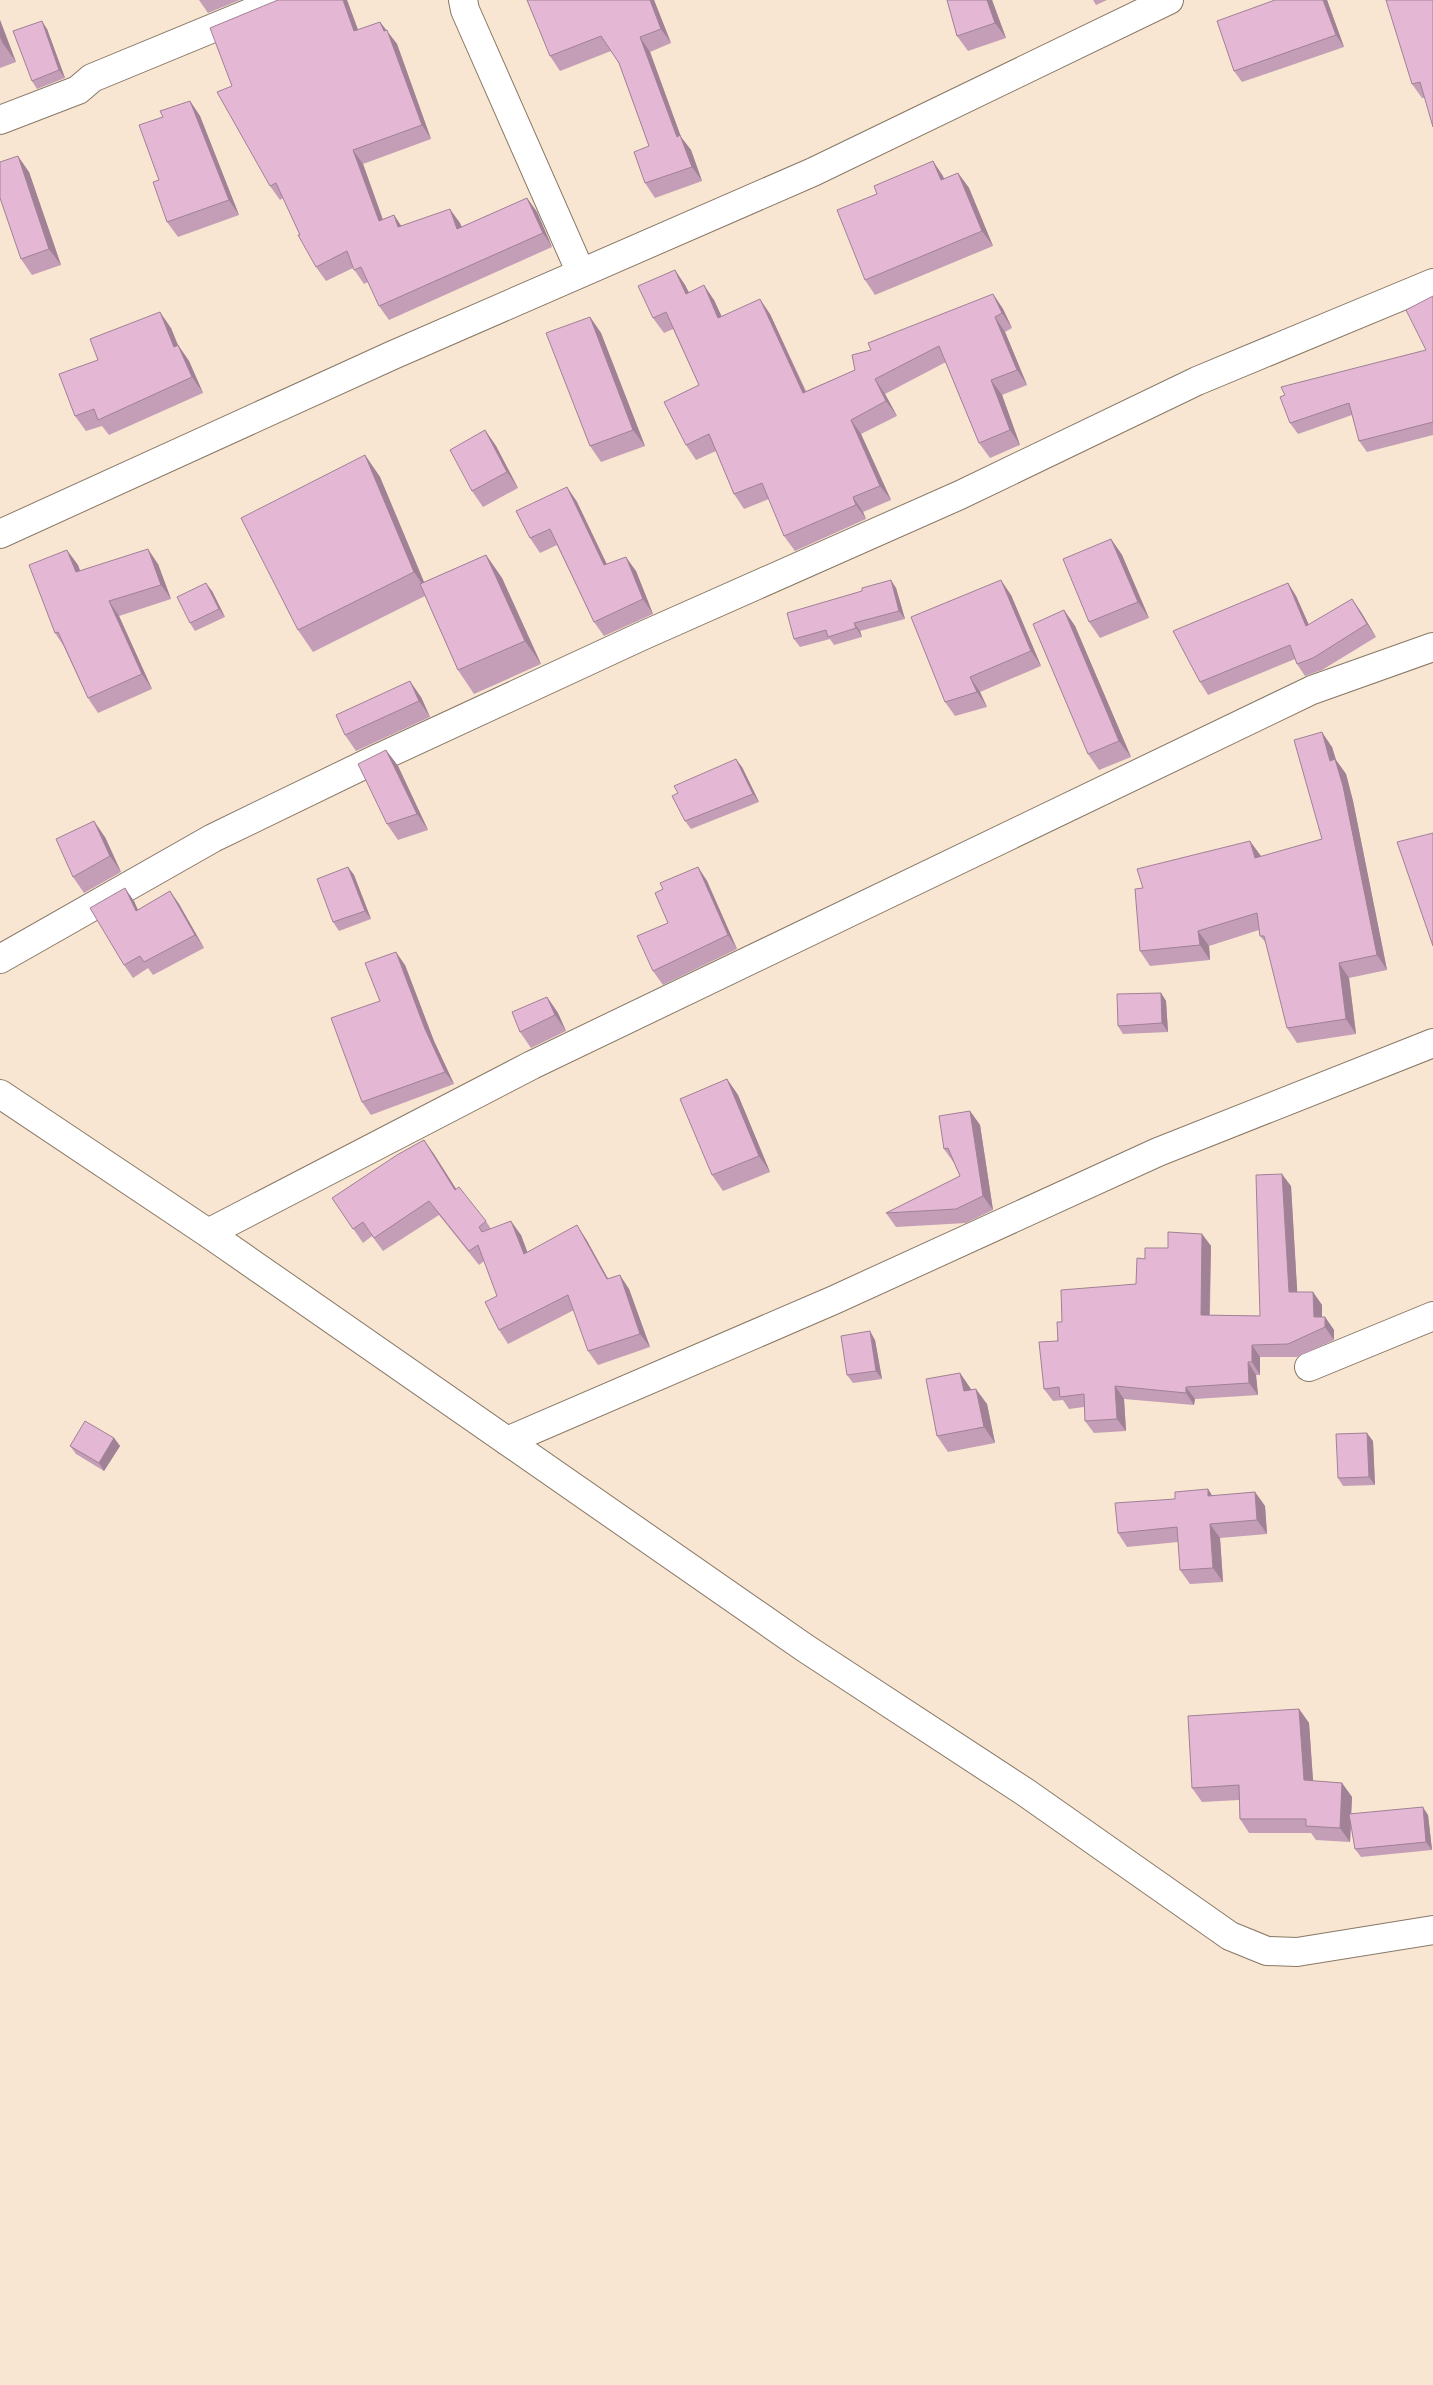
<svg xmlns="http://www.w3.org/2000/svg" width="1433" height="2385" font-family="Karla,sans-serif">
<rect width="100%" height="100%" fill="#f8e6d2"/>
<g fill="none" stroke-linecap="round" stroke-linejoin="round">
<!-- minor casing -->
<g stroke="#887866" stroke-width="30">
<path id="minor" d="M 463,0 L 465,10 L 581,273
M 0,120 L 78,90 L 92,78 L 281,0
M 0,534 L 393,355 L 813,172 L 1169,0
M 0,959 L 213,838 L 374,760 L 642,636 L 960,495 L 1197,381 L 1433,283
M 0,1094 L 208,1233 L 805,1648 L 1025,1792 L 1230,1936 L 1267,1951 L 1297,1952 L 1433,1930
M 208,1233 L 532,1065 L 1312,690 L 1433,647
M 1309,1367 L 1433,1316
M 507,1441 L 834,1300 L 1158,1152 L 1433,1043"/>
</g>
<!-- minor -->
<use href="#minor" stroke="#fff" stroke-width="28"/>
</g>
<!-- wall -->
<path fill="#c49eb7" d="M 199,0 L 240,0 L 208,13 Z
M 347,0 L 358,30 L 380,22 L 397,44 L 431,139 L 363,164 L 383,219 L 394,215 L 401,226 L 460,223 L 462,227 L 527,198 L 537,212 L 552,247 L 389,320 L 379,306 L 368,282 L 364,284 L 353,268 L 326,281 L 316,267 L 283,198 L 280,200 L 270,186 L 232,86 Z
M 527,0 L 654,0 L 671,43 L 650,52 L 681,137 L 691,150 L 702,181 L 655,198 L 645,183 L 649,146 L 619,63 L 611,51 L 560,71 L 550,56 Z
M 947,0 L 992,0 L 1006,38 L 968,51 L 957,36 Z
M 1093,0 L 1107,0 L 1096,5 Z
M 1275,0 L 1327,0 L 1344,47 L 1242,82 L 1234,71 Z
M 1433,0 L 1424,98 L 1422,98 L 1412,84 Z
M 0,20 L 16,62 L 0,68 Z
M 47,29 L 65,78 L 37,89 L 32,81 Z
M 190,101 L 200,116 L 239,215 L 178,237 L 167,222 L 159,180 L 163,117 Z
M 933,161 L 944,179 L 958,173 L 969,188 L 993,246 L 875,295 L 865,280 L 877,194 Z
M 29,172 L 61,265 L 32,275 L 21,259 Z
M 675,270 L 685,285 L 689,292 L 714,300 L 721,316 L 770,314 L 806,391 L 855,370 L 871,350 L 993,294 L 1003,309 L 1012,328 L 1005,332 L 1027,385 L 1002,395 L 1020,445 L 990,458 L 979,443 L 946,362 L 885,394 L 897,416 L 861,434 L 891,500 L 863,512 L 866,519 L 795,551 L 784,536 L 769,499 L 744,509 L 734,494 L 716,451 L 696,460 L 686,445 L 699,385 L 673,329 L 664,333 L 653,318 Z
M 1433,296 L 1433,435 L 1367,452 L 1359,441 L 1352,415 L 1298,434 L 1290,423 L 1426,350 Z
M 590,317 L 601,333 L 645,446 L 601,462 L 590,446 Z
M 171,328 L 178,345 L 189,361 L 203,393 L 109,435 L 102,426 L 86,431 L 75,416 L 98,360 Z
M 485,430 L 496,446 L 518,488 L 483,507 L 472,491 Z
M 365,455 L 380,477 L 424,582 L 486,555 L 502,578 L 541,664 L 474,694 L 458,670 L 425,596 L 313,652 L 298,630 Z
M 567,487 L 577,502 L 607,564 L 636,571 L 653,614 L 604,636 L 594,622 L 557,545 L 540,553 L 530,538 Z
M 1111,539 L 1122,555 L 1149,618 L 1100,638 L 1089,622 Z
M 158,564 L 171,599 L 119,616 L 152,689 L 98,713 L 88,698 L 63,645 L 55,633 L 78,565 L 80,571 Z
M 1288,583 L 1296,596 L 1309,625 L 1352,599 L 1361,612 L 1376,637 L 1322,670 L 1305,676 L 1297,664 L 1295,659 L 1208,695 L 1200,682 Z
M 896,588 L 905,619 L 860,631 L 862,637 L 834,645 L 830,639 L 800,647 L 794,639 Z
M 212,591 L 225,617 L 195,631 L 190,623 Z
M 1011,595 L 1041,666 L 980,692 L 987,707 L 955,716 L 945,702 Z
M 1064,610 L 1075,626 L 1131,757 L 1099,770 L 1088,754 Z
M 421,697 L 430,717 L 356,751 L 345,735 Z
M 1332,747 L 1336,760 L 1346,774 L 1353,801 L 1387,970 L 1349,978 L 1356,1034 L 1297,1043 L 1287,1028 L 1266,943 L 1260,936 L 1259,930 L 1209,946 L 1210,960 L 1150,966 L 1140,951 L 1143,888 L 1261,856 L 1261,857 L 1322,839 Z
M 386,750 L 398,766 L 428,830 L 398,840 L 387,824 Z
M 742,767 L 759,802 L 691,829 L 685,821 Z
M 105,837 L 121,872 L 84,893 L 73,877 Z
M 348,867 L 354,875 L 371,919 L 339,931 L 333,922 Z
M 698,867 L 707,881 L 737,949 L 663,985 L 653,971 L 668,923 L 663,889 Z
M 170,891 L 179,904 L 204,948 L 153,975 L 148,968 L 133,978 L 124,965 L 134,901 L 138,910 Z
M 405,965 L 434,1041 L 454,1084 L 371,1115 L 362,1102 L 380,1001 Z
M 1161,993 L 1166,1001 L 1168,1032 L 1123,1034 L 1118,1026 Z
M 547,997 L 558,1013 L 566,1031 L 531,1048 L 520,1032 Z
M 727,1079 L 738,1095 L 770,1172 L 723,1191 L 712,1175 Z
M 970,1111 L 980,1125 L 993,1210 L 966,1223 L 896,1227 L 886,1213 L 960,1176 L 954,1163 L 944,1149 Z
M 424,1140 L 456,1189 L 486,1221 L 491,1229 L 521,1235 L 527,1252 L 586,1239 L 608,1279 L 629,1289 L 650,1347 L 598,1365 L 588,1351 L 574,1310 L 508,1344 L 499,1330 L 497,1296 L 484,1261 L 479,1265 L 439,1215 L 383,1251 L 372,1236 L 363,1243 L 332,1198 Z
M 1291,1186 L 1297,1292 L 1313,1292 L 1322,1305 L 1322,1317 L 1325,1317 L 1334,1330 L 1334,1340 L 1297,1357 L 1260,1357 L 1260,1375 L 1256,1375 L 1258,1395 L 1195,1399 L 1194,1405 L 1124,1399 L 1126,1431 L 1094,1433 L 1085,1421 L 1084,1407 L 1069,1409 L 1063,1400 L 1053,1401 L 1044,1389 L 1062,1322 L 1136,1284 L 1145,1259 L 1202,1234 L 1211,1246 L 1210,1315 L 1260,1316 Z
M 875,1340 L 882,1379 L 853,1383 L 847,1375 Z
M 960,1373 L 971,1390 L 987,1404 L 995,1443 L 948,1452 L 937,1436 Z
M 114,1438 L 120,1446 L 104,1471 L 76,1454 L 70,1446 Z
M 1373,1441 L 1375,1485 L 1343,1486 L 1338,1478 Z
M 1208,1489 L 1212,1496 L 1255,1492 L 1265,1506 L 1267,1534 L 1220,1538 L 1223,1582 L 1190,1584 L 1180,1570 L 1178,1542 L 1127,1547 L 1118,1533 L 1175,1499 Z
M 1299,1709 L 1309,1723 L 1313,1781 L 1342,1783 L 1352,1797 L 1351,1814 L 1428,1815 L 1432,1850 L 1361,1857 L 1355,1849 L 1351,1824 L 1350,1842 L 1316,1840 L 1311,1833 L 1249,1833 L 1240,1819 L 1239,1800 L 1202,1802 L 1192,1788 Z"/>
<!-- shaded-wall -->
<path fill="#a08195" d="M 343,0 L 347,0 L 364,46 L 354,31 Z
M 650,0 L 654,0 L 671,43 L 661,29 Z
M 987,0 L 992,0 L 1006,38 L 995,23 Z
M 1323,0 L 1327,0 L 1344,47 L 1336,35 Z
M 0,20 L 16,62 L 2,42 L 0,37 Z
M 42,21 L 47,29 L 65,78 L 59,70 Z
M 380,22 L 397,44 L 431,139 L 422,125 Z
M 640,37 L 650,52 L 681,137 L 691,150 L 702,181 L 692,167 L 677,137 Z
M 190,101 L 200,116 L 239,215 L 229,200 Z
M 353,150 L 363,164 L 388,235 L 379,221 Z
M 18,156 L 29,172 L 61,265 L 49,249 Z
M 933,161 L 943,176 L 951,195 L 941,180 Z
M 958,173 L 969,188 L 993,246 L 982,231 Z
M 527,198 L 537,212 L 552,247 L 543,233 Z
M 450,209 L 460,223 L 467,243 L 457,229 Z
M 394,215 L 404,230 L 398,227 Z
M 675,270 L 685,285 L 696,308 L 686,294 Z
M 704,285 L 714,300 L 729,332 L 718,318 Z
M 993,294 L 1003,309 L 1012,328 L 1002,313 Z
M 760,299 L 770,314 L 813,408 L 803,393 Z
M 160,312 L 171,328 L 185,363 L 174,347 Z
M 590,317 L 601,333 L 645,446 L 633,430 Z
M 995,317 L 1005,332 L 1027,385 L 1017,370 Z
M 178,345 L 189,361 L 203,393 L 192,377 Z
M 875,379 L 885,394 L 897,416 L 886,401 Z
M 991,380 L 1002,395 L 1020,445 L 1010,430 Z
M 851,420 L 861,434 L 891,500 L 880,486 Z
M 485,430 L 496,446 L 518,488 L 507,472 Z
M 365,455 L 380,477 L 429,594 L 414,572 Z
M 567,487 L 577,502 L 614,580 L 604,565 Z
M 853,497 L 863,512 L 866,519 L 856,505 Z
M 1111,539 L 1122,555 L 1149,618 L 1138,602 Z
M 148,549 L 158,564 L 171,599 L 161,585 Z
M 67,550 L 78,565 L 86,587 L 76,572 Z
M 486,555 L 502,578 L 541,664 L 525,641 Z
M 626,557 L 636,571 L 653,614 L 643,599 Z
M 891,580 L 896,588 L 905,619 L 899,611 Z
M 1001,580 L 1011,595 L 1041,666 L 1031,651 Z
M 206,583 L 212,591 L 225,617 L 219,609 Z
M 1288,583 L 1296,596 L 1315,639 L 1306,626 Z
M 1352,599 L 1361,612 L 1376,637 L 1367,624 Z
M 109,601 L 119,616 L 152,689 L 142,674 Z
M 1064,610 L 1075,626 L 1131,757 L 1119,741 Z
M 854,623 L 860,631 L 862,637 L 856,628 Z
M 970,677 L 980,692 L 987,707 L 977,692 Z
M 410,681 L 421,697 L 430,717 L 419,701 Z
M 1322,732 L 1332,747 L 1336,760 L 1346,774 L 1353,801 L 1387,970 L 1377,955 L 1330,761 Z
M 386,750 L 398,766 L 428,830 L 417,814 Z
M 736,759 L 742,767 L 759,802 L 753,794 Z
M 94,821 L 105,837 L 121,872 L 110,856 Z
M 1250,841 L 1261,856 L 1265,873 L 1255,858 Z
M 348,867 L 354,875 L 371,919 L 365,911 Z
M 698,867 L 707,881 L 737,949 L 728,935 Z
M 125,888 L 134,901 L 144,924 L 136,911 Z
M 170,891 L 179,904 L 204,948 L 195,935 Z
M 1198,931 L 1209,946 L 1210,960 L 1200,945 Z
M 396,952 L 405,965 L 434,1041 L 454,1084 L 445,1072 L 425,1029 Z
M 1339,963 L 1349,978 L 1356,1034 L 1346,1019 Z
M 1161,993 L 1166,1001 L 1168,1032 L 1162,1023 Z
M 547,997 L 558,1013 L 566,1031 L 555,1015 Z
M 727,1079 L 738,1095 L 770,1172 L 759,1156 Z
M 970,1111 L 980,1125 L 993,1210 L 983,1196 Z
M 424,1140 L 434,1154 L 465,1203 L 455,1190 Z
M 1282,1174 L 1291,1186 L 1298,1304 L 1289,1292 Z
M 511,1221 L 521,1235 L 533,1267 L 524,1254 Z
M 577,1225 L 586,1239 L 616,1293 L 607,1279 Z
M 1202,1234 L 1211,1246 L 1209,1327 L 1201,1315 Z
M 620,1275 L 629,1289 L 650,1347 L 640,1334 Z
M 1313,1292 L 1322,1305 L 1322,1330 L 1314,1317 Z
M 1325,1317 L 1334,1330 L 1334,1340 L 1325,1327 Z
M 870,1331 L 875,1340 L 882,1379 L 876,1371 Z
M 1252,1345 L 1260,1357 L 1260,1375 L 1252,1362 Z
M 1248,1362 L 1256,1375 L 1258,1395 L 1249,1383 Z
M 960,1373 L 971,1389 L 975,1407 L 964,1391 Z
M 1115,1386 L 1124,1399 L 1126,1431 L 1117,1419 Z
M 1186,1387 L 1195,1399 L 1194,1405 L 1186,1393 Z
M 976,1389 L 987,1404 L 995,1443 L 984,1427 Z
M 1367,1433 L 1373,1441 L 1375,1485 L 1369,1477 Z
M 114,1438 L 120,1446 L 104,1471 L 99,1463 Z
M 1208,1489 L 1217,1503 L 1208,1496 Z
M 1255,1492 L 1265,1506 L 1267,1534 L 1257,1520 Z
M 1210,1524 L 1220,1538 L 1223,1582 L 1213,1568 Z
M 1299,1709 L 1309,1723 L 1314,1794 L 1304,1780 Z
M 1342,1783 L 1352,1797 L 1350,1842 L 1340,1828 Z
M 1423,1807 L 1428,1815 L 1432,1850 L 1426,1842 Z"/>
<!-- building -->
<path fill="#e4b8d5" stroke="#a08195" d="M 278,0 L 343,0 L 354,31 L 380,22 L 384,31 L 387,30 L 422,125 L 353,150 L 379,221 L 394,215 L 398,227 L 450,209 L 457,229 L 527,198 L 543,233 L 379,306 L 361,267 L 354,270 L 347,251 L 316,267 L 298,235 L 300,235 L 276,183 L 270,186 L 217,92 L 232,86 L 210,28 Z
M 527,0 L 650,0 L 661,29 L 640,37 L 677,137 L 680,135 L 692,167 L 645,183 L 634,152 L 649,146 L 619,63 L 601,36 L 550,56 Z
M 947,0 L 987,0 L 995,23 L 957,36 Z
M 1275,0 L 1323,0 L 1336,35 L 1234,71 L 1217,21 Z
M 1386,0 L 1433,0 L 1433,127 L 1420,82 L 1412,84 Z
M 42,21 L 59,70 L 32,81 L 13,31 Z
M 190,101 L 229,200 L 167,222 L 153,182 L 159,180 L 139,125 L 163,117 L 160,111 Z
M 18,156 L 49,249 L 21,259 L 0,198 L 0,162 Z
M 933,161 L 941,180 L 958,173 L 982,231 L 865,280 L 837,210 L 877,194 L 874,186 Z
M 675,270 L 686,294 L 704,285 L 718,318 L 760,299 L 803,393 L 855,370 L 852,355 L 871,350 L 868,343 L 993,294 L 1002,313 L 995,317 L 1017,370 L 991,380 L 1010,430 L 979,443 L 939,346 L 875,379 L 886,401 L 851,420 L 880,486 L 853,497 L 856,505 L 784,536 L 762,483 L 734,494 L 709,434 L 686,445 L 664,402 L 699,385 L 666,312 L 653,318 L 638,286 Z
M 1433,296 L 1433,422 L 1359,441 L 1349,403 L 1290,423 L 1280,397 L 1285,395 L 1281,387 L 1426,350 L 1406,310 Z
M 160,312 L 174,347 L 178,345 L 192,377 L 98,420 L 94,409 L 75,416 L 59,374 L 98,360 L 90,339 Z
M 590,317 L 633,430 L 590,446 L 546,333 Z
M 485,430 L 507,472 L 472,491 L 450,450 Z
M 365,455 L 414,572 L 298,630 L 241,518 Z
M 567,487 L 604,565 L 626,557 L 643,599 L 594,622 L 550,529 L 530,538 L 516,511 Z
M 1111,539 L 1138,602 L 1089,622 L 1063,559 Z
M 148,549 L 161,585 L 109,601 L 142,674 L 88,698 L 58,632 L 55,633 L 29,565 L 67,550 L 76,572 Z
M 486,555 L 525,641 L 458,670 L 420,584 Z
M 891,580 L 899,611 L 854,623 L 856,628 L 828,637 L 826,630 L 794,639 L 787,613 L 862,591 L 862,588 Z
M 1001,580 L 1031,651 L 970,677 L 977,692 L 945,702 L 911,617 Z
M 206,583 L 219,609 L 190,623 L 177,597 Z
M 1288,583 L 1306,626 L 1352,599 L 1367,624 L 1313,658 L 1297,664 L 1290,645 L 1200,682 L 1173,631 Z
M 1064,610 L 1119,741 L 1088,754 L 1033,624 Z
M 410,681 L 419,701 L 345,735 L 336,715 Z
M 1322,732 L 1330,761 L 1335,759 L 1343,786 L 1377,955 L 1339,963 L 1346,1019 L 1287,1028 L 1264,936 L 1260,936 L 1257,913 L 1198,931 L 1200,945 L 1140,951 L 1135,889 L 1143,888 L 1137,869 L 1250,841 L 1255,858 L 1322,839 L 1294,740 Z
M 386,750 L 417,814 L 387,824 L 358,764 Z
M 736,759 L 753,794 L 685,821 L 672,796 L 678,793 L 674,786 Z
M 94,821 L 110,856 L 73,877 L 56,839 Z
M 1433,833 L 1433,946 L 1397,842 Z
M 348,867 L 365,911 L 333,922 L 317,879 Z
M 698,867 L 728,935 L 653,971 L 637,936 L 668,923 L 655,893 L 663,889 L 660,883 Z
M 125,888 L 136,911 L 170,891 L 195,935 L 144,962 L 140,956 L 124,965 L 90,908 Z
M 396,952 L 425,1029 L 445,1072 L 362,1102 L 331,1018 L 380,1001 L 365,963 Z
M 1161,993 L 1162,1023 L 1118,1026 L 1117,994 Z
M 547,997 L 555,1015 L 520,1032 L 512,1012 Z
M 727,1079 L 759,1156 L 712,1175 L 680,1099 Z
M 970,1111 L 983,1196 L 956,1209 L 886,1213 L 960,1176 L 948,1148 L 944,1149 L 939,1116 Z
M 424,1140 L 455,1190 L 459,1187 L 486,1221 L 479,1227 L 482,1232 L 511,1221 L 524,1254 L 577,1225 L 607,1279 L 620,1275 L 640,1334 L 588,1351 L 568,1295 L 499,1330 L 485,1302 L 497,1296 L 478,1245 L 469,1251 L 429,1201 L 374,1238 L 363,1222 L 353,1229 L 332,1198 L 397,1155 Z
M 1282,1174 L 1289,1292 L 1313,1292 L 1314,1317 L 1325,1317 L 1325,1327 L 1288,1344 L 1252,1345 L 1252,1362 L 1248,1362 L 1249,1383 L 1186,1387 L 1186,1393 L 1115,1386 L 1117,1419 L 1085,1421 L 1084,1394 L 1060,1397 L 1059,1387 L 1044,1389 L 1039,1342 L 1058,1341 L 1057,1322 L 1062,1322 L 1061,1290 L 1136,1284 L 1137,1258 L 1145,1259 L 1145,1248 L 1168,1248 L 1168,1232 L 1202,1234 L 1201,1315 L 1260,1316 L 1256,1175 Z
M 870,1331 L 876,1371 L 847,1375 L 841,1336 Z
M 960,1373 L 964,1391 L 976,1389 L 984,1427 L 937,1436 L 926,1379 Z
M 85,1421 L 114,1438 L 99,1463 L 70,1446 Z
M 1367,1433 L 1369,1477 L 1338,1478 L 1336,1434 Z
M 1208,1489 L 1208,1496 L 1255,1492 L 1257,1520 L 1210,1524 L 1213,1568 L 1180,1570 L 1177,1527 L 1118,1533 L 1115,1503 L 1175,1499 L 1175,1492 Z
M 1299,1709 L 1304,1780 L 1342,1783 L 1340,1828 L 1306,1826 L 1306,1819 L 1240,1819 L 1239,1785 L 1192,1788 L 1188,1716 Z
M 1423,1807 L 1426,1842 L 1355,1849 L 1349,1814 Z"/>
</svg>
